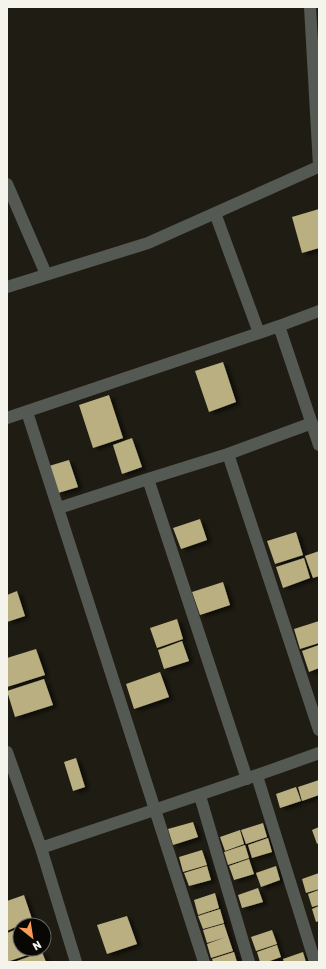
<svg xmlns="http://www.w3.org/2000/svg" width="326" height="969" font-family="Rubik,sans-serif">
<defs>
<filter id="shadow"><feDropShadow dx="4.5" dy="2.5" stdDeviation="2" flood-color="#0009"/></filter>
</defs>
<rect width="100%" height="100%" fill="#1f1d13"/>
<!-- building -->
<path fill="#b9af81" filter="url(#shadow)" d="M 319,209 L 319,248 L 302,253 L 292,217 Z
M 223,362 L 236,402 L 209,412 L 195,371 Z
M 109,395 L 123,438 L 93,448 L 79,405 Z
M 132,438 L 142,467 L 122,474 L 113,445 Z
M 69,460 L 78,487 L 58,493 L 49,466 Z
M 200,519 L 207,540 L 181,549 L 173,528 Z
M 296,532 L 303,555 L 275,564 L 267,541 Z
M 319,551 L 319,576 L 313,578 L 305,556 Z
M 304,558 L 310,578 L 283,588 L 276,567 Z
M 223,582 L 230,605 L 200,615 L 192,592 Z
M 17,591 L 25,616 L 7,622 L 7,595 Z
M 177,619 L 183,639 L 157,648 L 150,628 Z
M 319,621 L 319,643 L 300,649 L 294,629 Z
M 182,641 L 189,661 L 164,669 L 158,650 Z
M 319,645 L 319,668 L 309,672 L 302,651 Z
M 36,649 L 45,675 L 7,687 L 7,658 Z
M 160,672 L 169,697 L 134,709 L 126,684 Z
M 44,679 L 53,705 L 15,717 L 7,691 Z
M 76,758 L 85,787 L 73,791 L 64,762 Z
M 319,780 L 319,795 L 302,801 L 298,787 Z
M 296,787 L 301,801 L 280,808 L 276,794 Z
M 193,822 L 198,837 L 173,845 L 168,829 Z
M 263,823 L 267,837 L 246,844 L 241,830 Z
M 319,827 L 319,843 L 317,844 L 312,830 Z
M 240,830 L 244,844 L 225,851 L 220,837 Z
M 268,838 L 272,852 L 252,858 L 248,845 Z
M 245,845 L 249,858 L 228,865 L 224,852 Z
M 202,850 L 207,865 L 183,872 L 179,857 Z
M 249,859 L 254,874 L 234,880 L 229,866 Z
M 207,866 L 211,880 L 189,886 L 184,873 Z
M 276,866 L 280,880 L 261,887 L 256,873 Z
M 319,873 L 319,889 L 306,893 L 302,879 Z
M 258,888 L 263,902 L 242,908 L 238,895 Z
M 319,890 L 319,905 L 312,907 L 308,894 Z
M 215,893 L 219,908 L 198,915 L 194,900 Z
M 24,895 L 33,922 L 20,925 L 7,931 L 7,901 Z
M 319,906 L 319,921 L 316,922 L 312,909 Z
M 220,909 L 224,923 L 203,929 L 198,916 Z
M 127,916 L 137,944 L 107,954 L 97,925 Z
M 224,924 L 233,951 L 211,958 L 207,944 L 226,937 L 207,943 L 203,930 Z
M 20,928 L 20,949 L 42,950 L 7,962 L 7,933 Z
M 272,930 L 277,944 L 256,951 L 251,937 Z
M 277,945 L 281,957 L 267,962 L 260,962 L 257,952 Z
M 42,952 L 46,962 L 14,962 Z
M 234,952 L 237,962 L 213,962 L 212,959 Z
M 303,952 L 306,962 L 284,962 L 283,959 Z"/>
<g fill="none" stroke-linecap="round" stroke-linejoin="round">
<!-- minor -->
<path stroke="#555954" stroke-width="12" d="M 310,7 L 319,166
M 7,184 L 46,274
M 7,287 L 148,243 L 318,167
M 279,326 L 319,311
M 259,333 L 279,326 L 319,445
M 27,412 L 204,962
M 7,418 L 259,333 L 215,213
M 228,454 L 312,423
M 148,479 L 228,454 L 319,730
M 59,508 L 148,479 L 247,779
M 7,752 L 41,848 L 76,962
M 257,776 L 315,962
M 200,796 L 249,962
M 41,848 C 134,816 227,787 319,753"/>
</g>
<!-- border -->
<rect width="326" height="969" fill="none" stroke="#f4f3ec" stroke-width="16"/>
<!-- north arrow -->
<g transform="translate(32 937) rotate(150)"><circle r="19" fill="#080704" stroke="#666561"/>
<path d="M0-3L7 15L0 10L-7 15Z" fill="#ff9b59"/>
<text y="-6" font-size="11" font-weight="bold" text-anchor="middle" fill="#f4f3ec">N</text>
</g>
</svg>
